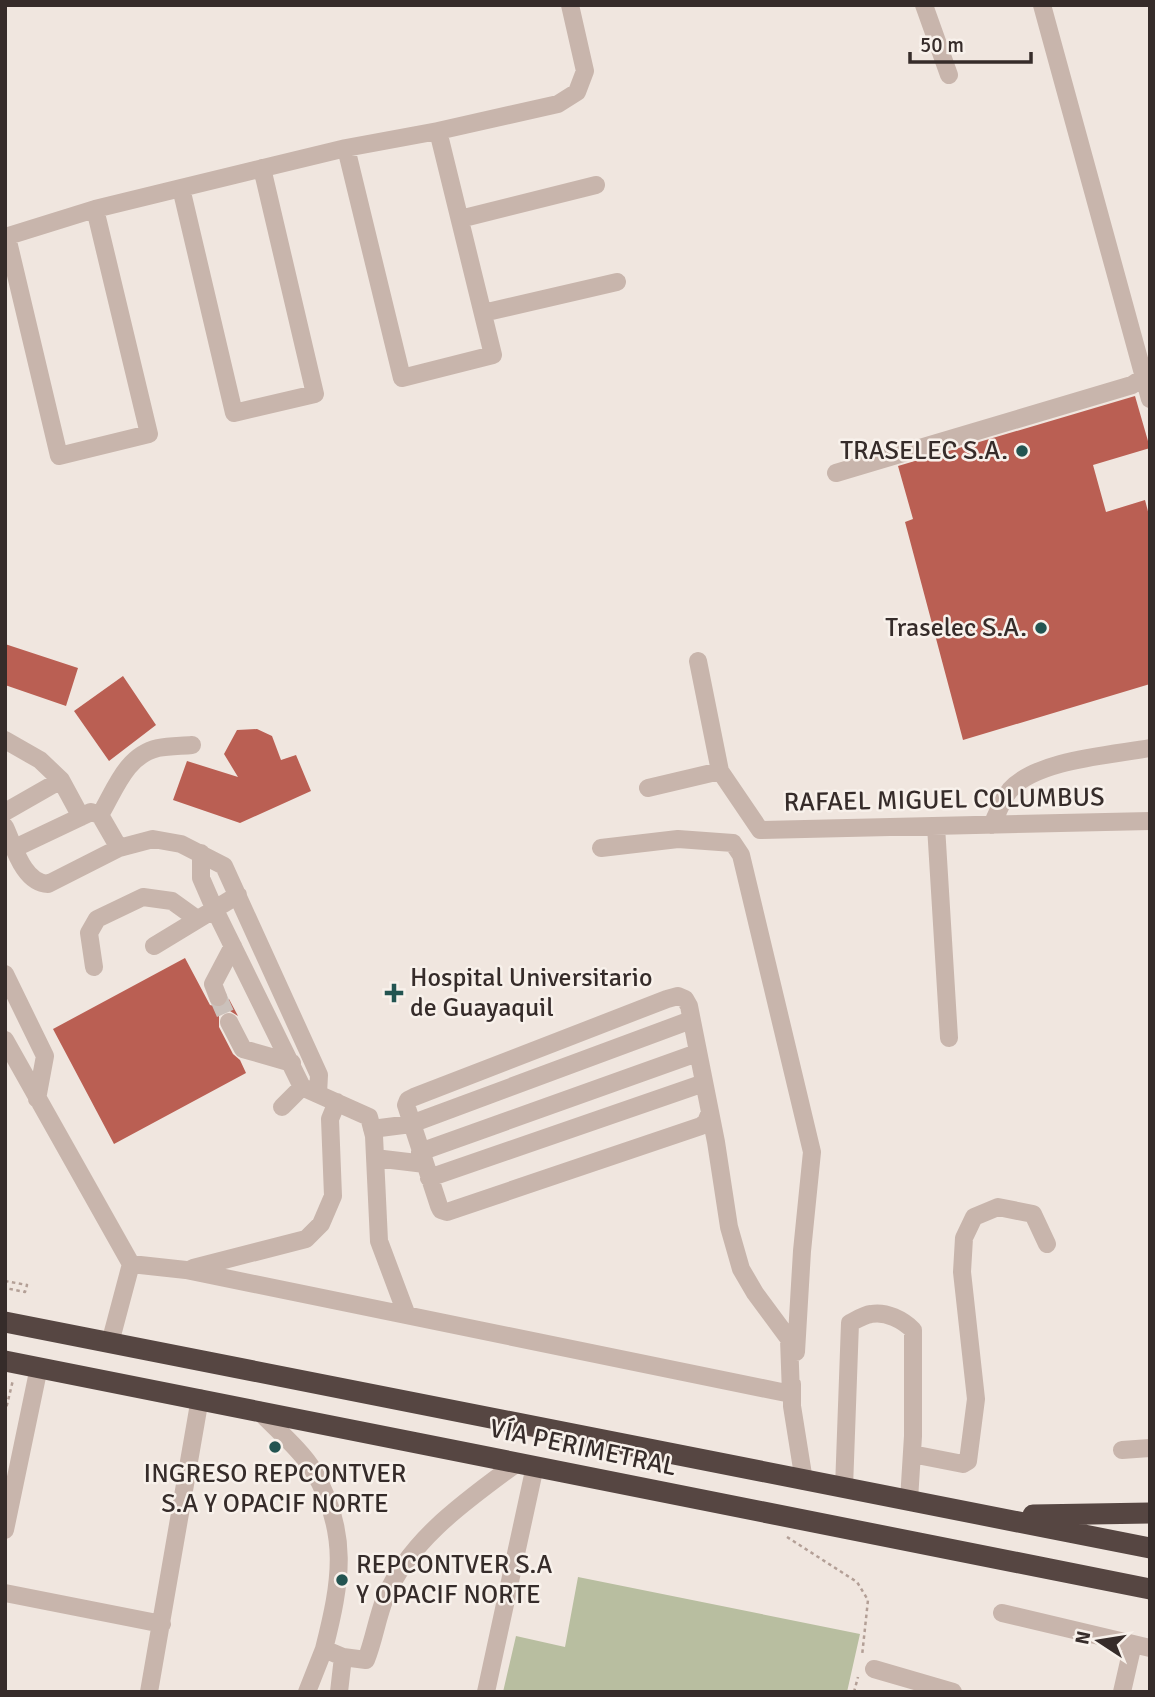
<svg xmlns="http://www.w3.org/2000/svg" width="1155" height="1697" font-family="Signika,sans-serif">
<rect width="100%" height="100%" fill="#f0e6df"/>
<!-- green -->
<path fill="#b8bea0" d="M 578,1577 L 860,1634 L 847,1692 L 503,1692 L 516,1636 L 565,1647 Z"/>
<!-- building -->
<path fill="#ba5f53" d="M 1135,396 L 1150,448 L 1093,465 L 1106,512 L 1145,500 L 1150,519 L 1150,684 L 963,740 L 905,522 L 913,519 L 898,466 Z
M 5,644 L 78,668 L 66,706 L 5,685 Z
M 123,676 L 156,725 L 109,761 L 74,711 Z
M 257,729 L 272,736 L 281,760 L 296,755 L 311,791 L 240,823 L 173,800 L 187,761 L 238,777 L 224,754 L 237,730 Z
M 185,958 L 210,1005 L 221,1008 L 229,999 L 238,1016 L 230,1011 L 223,1012 L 219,1016 L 219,1027 L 233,1054 L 240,1060 L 246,1073 L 114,1144 L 53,1029 Z"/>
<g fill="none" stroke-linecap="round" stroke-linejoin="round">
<!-- minor-tunnel -->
<path stroke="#cbc1bb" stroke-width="18" stroke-dasharray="18 9" stroke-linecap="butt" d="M 218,997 L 229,1022"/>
<!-- path -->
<path stroke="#b39f96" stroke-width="2.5" stroke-dasharray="3.5 3.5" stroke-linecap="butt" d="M 5,1281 L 27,1285 L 25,1292 L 5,1288
M 5,1413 L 13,1380
M 787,1537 L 857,1582 L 868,1600 L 862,1656
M 854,1692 L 858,1677"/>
<!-- minor -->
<path stroke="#c8b5ac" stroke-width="18" d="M 924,5 L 949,75
M 1042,5 L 1150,399
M 346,148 L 402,378 L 493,355 L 438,131
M 181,188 L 234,413 L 315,394 L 262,168
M 460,219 L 596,185
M 5,237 L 95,209 L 181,188 L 346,148 L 438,131 L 558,104 L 577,92 L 585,71 L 570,5
M 7,237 L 59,456 L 149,434 L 95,209
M 483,313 L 617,282
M 836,473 L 1132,385 L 1144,377
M 698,661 L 720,771
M 5,740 L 40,760 L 61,780 L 81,817
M 648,788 L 720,771 L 760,830 L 1150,821
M 5,812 L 61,780
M 100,815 C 115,790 126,755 158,748 C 169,746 181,746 192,745
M 992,825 C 997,814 1002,800 1010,790 C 1036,760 1111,755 1150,748
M 936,826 L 949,1038
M 5,827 C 14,846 23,883 48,884 L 119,848 L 153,839 L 181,844 L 224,866 L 319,1075 L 318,1094
M 15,848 L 91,812 L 100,815 L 119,848
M 601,848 L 678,839 L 733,843 L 741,855 L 812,1152 L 802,1251 L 796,1352
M 201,853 L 201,878 L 214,908 L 302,1087 L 369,1117 L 374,1136 L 379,1241 L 406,1313
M 154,946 L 238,895
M 94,967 L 89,933 L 97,919 L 143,897 L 172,901 L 197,919
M 5,974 L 45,1056 L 37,1099
M 218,997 L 213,984 L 233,946
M 229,1022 L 243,1049 L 292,1063
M 5,1040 L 131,1264 L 110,1343
M 282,1107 L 302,1087
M 372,1129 L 411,1124 L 691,1020
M 420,1152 L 697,1053
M 375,1158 L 425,1164
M 429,1178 L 704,1083
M 131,1264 L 186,1270 L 791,1394 L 789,1339 L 755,1293 L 741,1269 L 729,1227 L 716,1142 L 689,1006 L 685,999 L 678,996 L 667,999 L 414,1097 L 408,1100 L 406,1105 L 439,1206 L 441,1210 L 447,1212 L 701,1126 L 706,1122 L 710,1112
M 193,1268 L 306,1239 L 321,1224 L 333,1196 L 330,1119 L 337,1102
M 792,1384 L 792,1406 L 804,1481
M 258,1410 C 274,1427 303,1452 313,1470 C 350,1533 341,1582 324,1649 L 343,1657 L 366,1660 C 374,1640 377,1618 385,1598 C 410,1539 467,1500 517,1463
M 1122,1450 L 1150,1448
M 912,1454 L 963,1464 L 968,1461 L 976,1399 L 962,1272 L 964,1238 L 974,1217 L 998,1207 L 1033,1214 L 1047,1244
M 844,1488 L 850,1323 C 856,1320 864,1315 871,1314 C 886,1311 903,1320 913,1330 L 913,1436 L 909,1500
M 5,1530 L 39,1367
M 5,1593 L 162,1624
M 1002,1613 L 1150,1648
M 874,1669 L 953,1692
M 149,1692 L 200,1398
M 307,1692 L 324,1649
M 339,1692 L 343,1657
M 486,1692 L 535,1466
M 1122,1692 L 1133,1644"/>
<!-- highway -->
<path stroke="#564642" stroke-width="21" d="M 5,1322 L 1150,1548
M 5,1361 L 1150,1589
M 1033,1515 L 1150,1513"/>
</g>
<!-- markers -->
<g fill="#235451" stroke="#f8f1eb" stroke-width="2.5">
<circle cx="1022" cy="451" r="7"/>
<circle cx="1041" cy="628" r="7"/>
<path d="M390.5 982.5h7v7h7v7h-7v7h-7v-7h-7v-7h7z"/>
<circle cx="275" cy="1447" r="7"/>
<circle cx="342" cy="1580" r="7"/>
</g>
<g text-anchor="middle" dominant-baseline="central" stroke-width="5" stroke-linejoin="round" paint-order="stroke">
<!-- poi labels -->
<g font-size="26" fill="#362c2a" stroke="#f8f1eb" text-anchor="end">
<text x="1008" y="451">TRASELEC S.A.</text>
<text x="1027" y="628">Traselec S.A.</text>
<text x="410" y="978" text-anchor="start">Hospital Universitario<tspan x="410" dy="30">de Guayaquil</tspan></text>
<text x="275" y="1474" text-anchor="middle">INGRESO REPCONTVER<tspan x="275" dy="30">S.A Y OPACIF NORTE</tspan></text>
<text x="356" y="1565" text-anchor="start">REPCONTVER S.A<tspan x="356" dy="30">Y OPACIF NORTE</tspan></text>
</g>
<!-- street labels -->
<g font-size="26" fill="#362c2a" stroke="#f8f1eb">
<text transform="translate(944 800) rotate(-1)">RAFAEL MIGUEL COLUMBUS</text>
<text transform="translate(583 1448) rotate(12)">VÍA PERIMETRAL</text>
</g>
</g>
<!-- border -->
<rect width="1155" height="1697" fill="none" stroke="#362c2a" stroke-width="14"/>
<!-- north arrow -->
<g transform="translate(1099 1641) rotate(282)" stroke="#f8f1eb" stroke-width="5" paint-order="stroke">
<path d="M0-5L12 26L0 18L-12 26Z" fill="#362c2a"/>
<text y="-10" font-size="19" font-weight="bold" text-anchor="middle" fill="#362c2a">N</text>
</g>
<!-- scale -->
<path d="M910 52v10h121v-10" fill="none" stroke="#362c2a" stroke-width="3.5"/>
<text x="920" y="52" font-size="21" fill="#362c2a" stroke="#f8f1eb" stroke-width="5" paint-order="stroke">50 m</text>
</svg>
